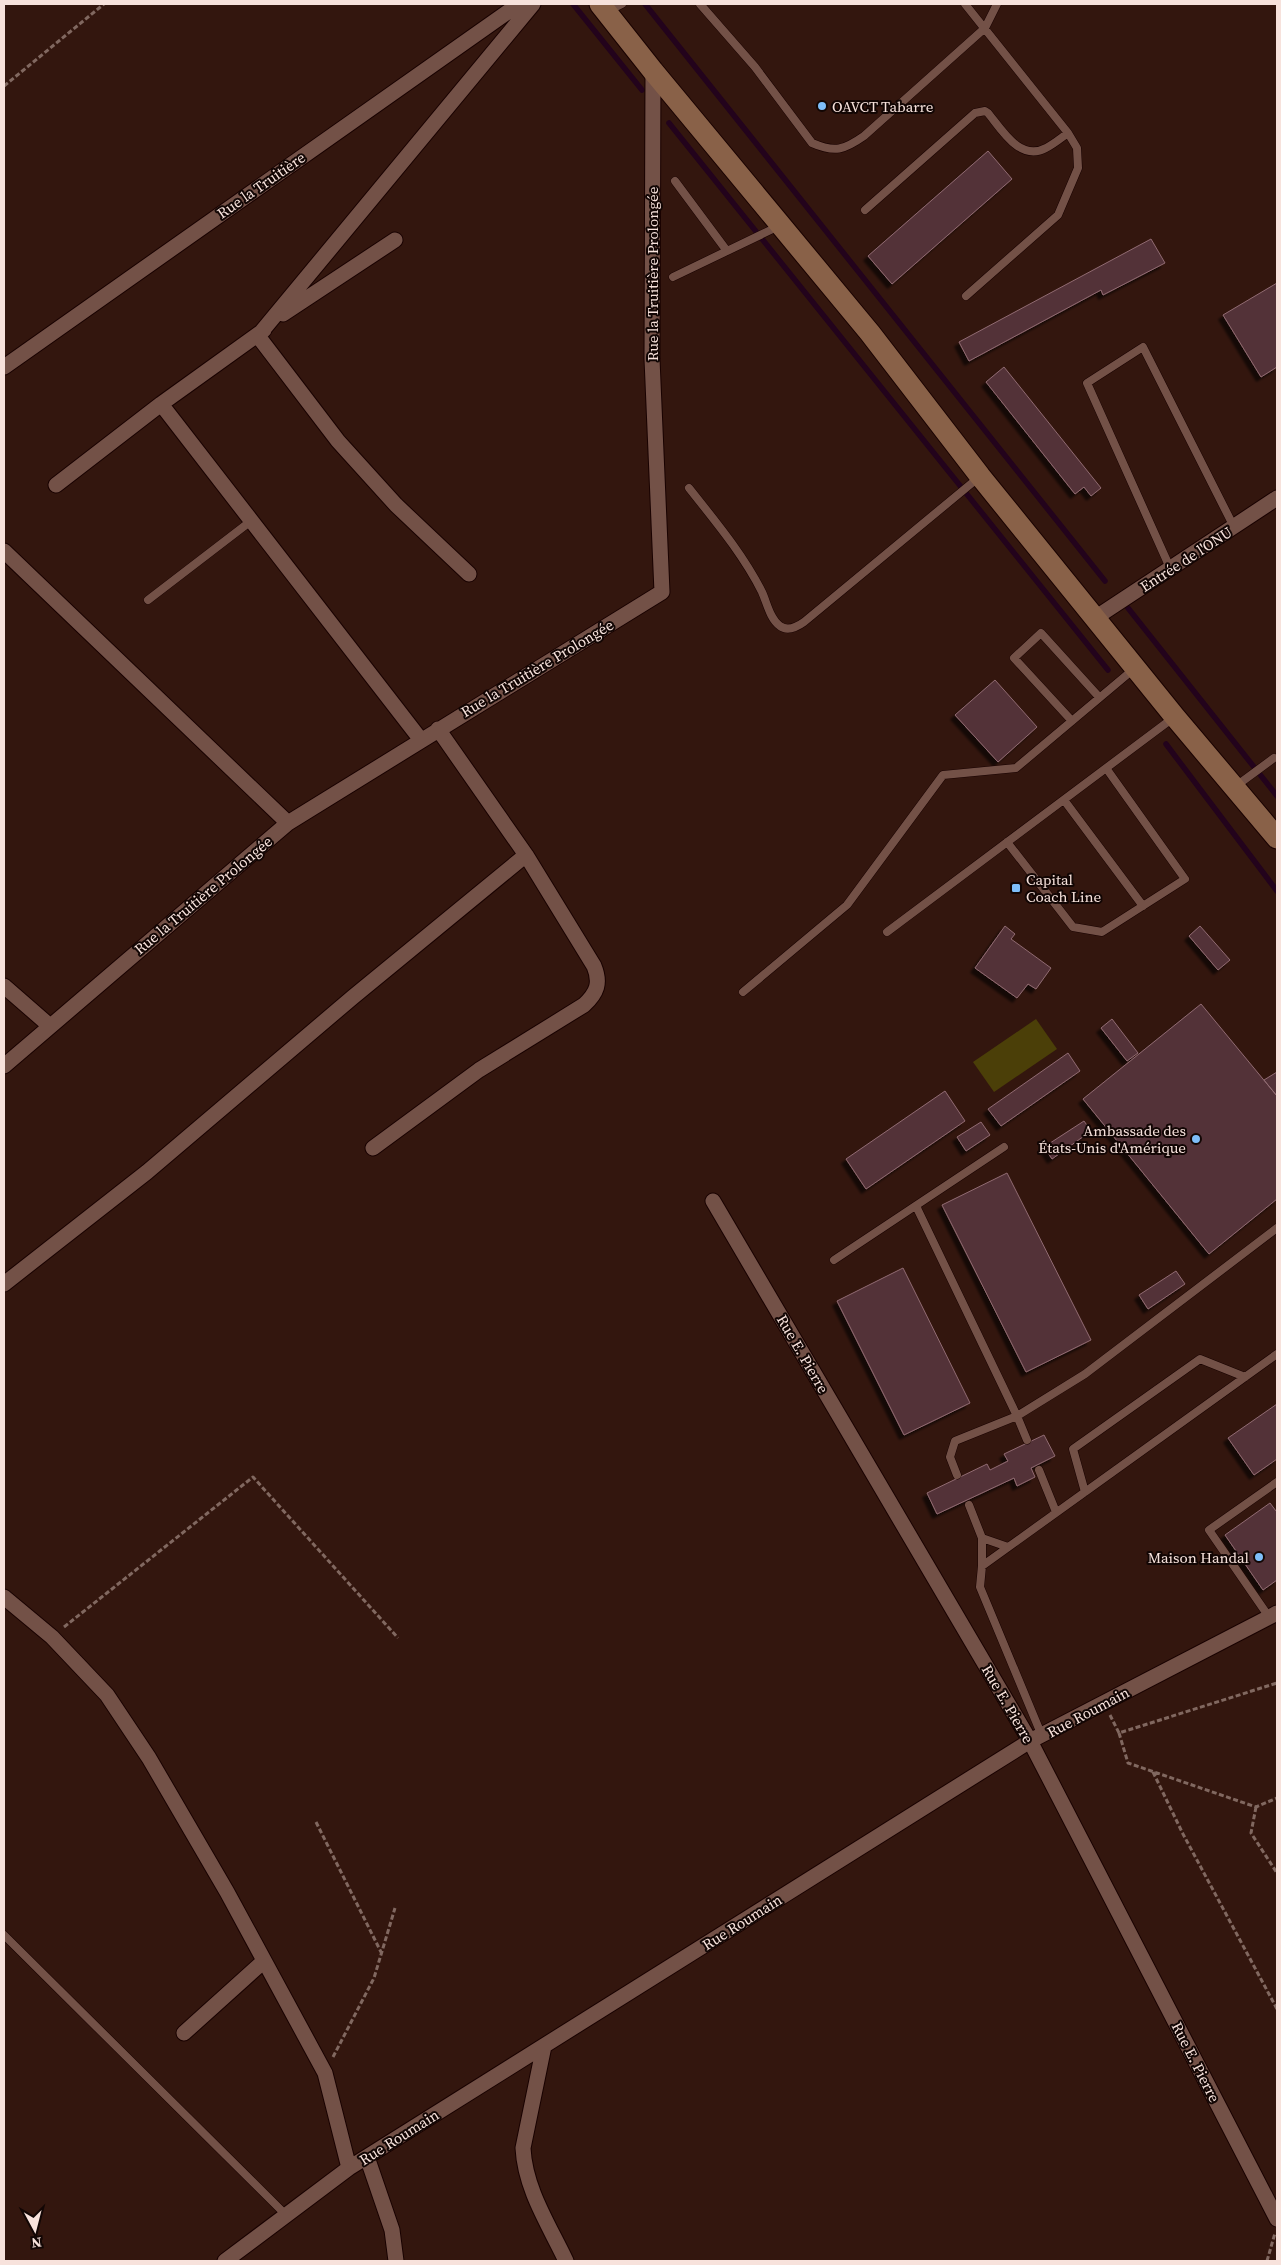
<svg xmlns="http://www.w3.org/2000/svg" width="1281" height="2265" font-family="'Source Serif 4',serif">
<defs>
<filter id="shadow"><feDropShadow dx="-4.5" dy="4.5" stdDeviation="1" flood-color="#0009"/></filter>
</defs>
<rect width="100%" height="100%" fill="#33160e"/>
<!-- green -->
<path fill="#4b3f08" d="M 1036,1019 L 1057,1049 L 994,1092 L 973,1062 Z"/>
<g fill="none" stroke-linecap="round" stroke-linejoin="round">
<!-- stream -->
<path stroke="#23031c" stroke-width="5.5" d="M 573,4 L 642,90
M 645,4 L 1105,581
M 669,123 L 1108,670
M 1128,608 L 1277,796
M 1166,744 L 1277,891"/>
</g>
<!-- building -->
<path fill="#533238" stroke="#916b72" filter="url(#shadow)" d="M 988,151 L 1012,179 L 892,284 L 868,256 Z
M 1151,239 L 1165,263 L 1103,295 L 1101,290 L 969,361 L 959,342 Z
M 1277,283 L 1277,367 L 1261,377 L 1223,315 Z
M 1004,367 L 1101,488 L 1091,496 L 1084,487 L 1075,494 L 986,382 Z
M 995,680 L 1037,727 L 998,762 L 955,715 Z
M 1005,926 L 1015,934 L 1011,939 L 1051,968 L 1036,989 L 1028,984 L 1017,998 L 975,968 Z
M 1200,926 L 1230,960 L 1218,970 L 1189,936 Z
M 1201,1004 L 1277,1096 L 1277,1199 L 1209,1254 L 1083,1099 Z
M 1112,1019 L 1138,1053 L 1127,1061 L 1101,1028 Z
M 1068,1053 L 1080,1071 L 1001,1126 L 988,1109 Z
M 1277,1072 L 1277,1096 L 1264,1080 Z
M 945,1091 L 965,1121 L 866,1189 L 846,1159 Z
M 1084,1121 L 1091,1131 L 1052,1159 L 1044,1147 Z
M 981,1122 L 990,1135 L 966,1151 L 957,1137 Z
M 1007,1173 L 1091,1340 L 1026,1372 L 942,1205 Z
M 903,1268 L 970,1403 L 904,1435 L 837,1301 Z
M 1176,1271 L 1185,1284 L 1148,1309 L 1139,1295 Z
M 1277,1404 L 1277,1459 L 1254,1475 L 1228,1438 Z
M 1044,1435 L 1055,1456 L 1031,1468 L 1035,1477 L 1017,1486 L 1014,1478 L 937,1514 L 927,1493 L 987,1464 L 990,1470 L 1008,1461 L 1004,1454 Z
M 1270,1503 L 1276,1511 L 1277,1510 L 1277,1580 L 1263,1590 L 1225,1535 Z"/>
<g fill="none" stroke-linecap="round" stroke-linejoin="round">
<!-- lane casing -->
<g stroke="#190200" stroke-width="9">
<path id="lane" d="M 700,4 L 755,67 L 812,143 C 835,153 844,150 864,136 L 985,28 L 997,4
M 965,4 L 1068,133 L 1077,148 L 1078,168 L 1058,215 L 966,296
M 608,11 L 622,4
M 675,181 L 727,251
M 865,210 L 975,113 L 985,111 L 988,113 C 1002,130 1020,162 1046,148 C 1054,144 1061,138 1068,133
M 673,277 L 779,226
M 689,488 C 715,521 743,554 762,592 C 767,603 770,619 780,626 C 788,632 797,627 804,622 L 978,478
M 1171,570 L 1087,383 L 1143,347 L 1234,527
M 148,600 L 251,521
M 1072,721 L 1014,658 L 1041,633 L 1099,697
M 1236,786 L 1274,758
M 1064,800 L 1143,906
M 1007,842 L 1073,927 L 1102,932 L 1185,879 L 1106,768
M 887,932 L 1173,718
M 743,992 L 847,905 L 943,775 L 1016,768 L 1135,668
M 916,1206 L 1017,1416 L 1027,1440
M 834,1260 L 1004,1147
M 1039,1470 L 1056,1512
M 957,1475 L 950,1457 L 955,1441 L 1017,1416 L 1085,1374 L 1277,1228
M 1085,1492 L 1073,1449 L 1200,1359 L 1245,1377
M 969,1505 L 982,1538 L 982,1566
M 982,1538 L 1008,1547
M 1269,1617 L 1209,1530 L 1277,1482
M 1042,1736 L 980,1587 L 982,1566 L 1277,1354
M 4,1935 L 285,2214"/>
</g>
<!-- street casing -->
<g stroke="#190200" stroke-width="17">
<path id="street" d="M 283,314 L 395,240
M 264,330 L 161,404 L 421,740
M 4,367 L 519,4
M 56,485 L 161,404
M 4,551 L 288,823
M 469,574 L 396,505 L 338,441 L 258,336 L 533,4
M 1095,618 L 1277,498
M 4,986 L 50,1026
M 4,1066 L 288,823 L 662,592 L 652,359 L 653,71
M 373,1148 L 479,1070 L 584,1005 C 597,993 601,983 594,966 L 526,855 L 438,729
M 713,1201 L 1030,1741 L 1277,2219
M 4,1284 L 147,1172 L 353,997 L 526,855
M 4,1597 L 52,1637 L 107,1695 L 149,1758 L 227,1892 L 325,2073 L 349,2168
M 184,2033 L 264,1961
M 544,2046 L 523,2148 C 525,2189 549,2225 566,2261
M 367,2157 L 392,2230 L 396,2261
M 225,2261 L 349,2168 L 1030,1741 L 1277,1613"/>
</g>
<!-- secondary casing -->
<g stroke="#190200" stroke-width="23">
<path id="secondary" d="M 600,4 L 653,71 L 870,333 L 980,476 L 1175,717 L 1277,838"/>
</g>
<!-- path -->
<path stroke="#816860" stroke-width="3" stroke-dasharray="5 2.5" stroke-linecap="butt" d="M 4,86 L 104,4
M 64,1627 L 253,1477 L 398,1638
M 1110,1715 L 1119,1733 L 1277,1683
M 1119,1733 L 1128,1763 L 1256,1807 L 1277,1798
M 1153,1772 L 1183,1834 L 1277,2009
M 1256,1807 L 1251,1833 L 1277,1873
M 316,1822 L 381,1952
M 333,2057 L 374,1978 L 395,1908
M 1267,2261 L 1275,2233"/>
<!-- lane -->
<use href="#lane" stroke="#735147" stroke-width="8"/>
<!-- street -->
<use href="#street" stroke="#735147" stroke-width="15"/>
<!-- secondary -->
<use href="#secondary" stroke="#896148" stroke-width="21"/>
</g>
<!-- markers -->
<g fill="#7ebef9" stroke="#120604" stroke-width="2">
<circle cx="822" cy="106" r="5"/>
<rect x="1011" y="883" width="10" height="10" rx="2.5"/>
<circle cx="1196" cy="1139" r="5"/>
<circle cx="1259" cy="1557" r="5"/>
</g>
<g text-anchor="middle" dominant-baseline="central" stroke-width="4" stroke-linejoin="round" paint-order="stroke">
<!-- poi labels -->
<g font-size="15" fill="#f7e2dc" stroke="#120604" text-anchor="start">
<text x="832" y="106">OAVCT Tabarre</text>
<text x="1026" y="879">Capital<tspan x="1026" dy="17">Coach Line</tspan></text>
<text x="1186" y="1130" text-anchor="end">Ambassade des<tspan x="1186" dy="17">États-Unis d'Amérique</tspan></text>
<text x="1249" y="1557" text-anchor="end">Maison Handal</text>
</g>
<!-- street labels -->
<g font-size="15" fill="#f7e2dc" stroke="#120604">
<text transform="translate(261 185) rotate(-35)">Rue la Truitière</text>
<text transform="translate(652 274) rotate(-90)">Rue la Truitière Prolongée</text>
<text transform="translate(1186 559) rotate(-33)">Entrée de l'ONU</text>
<text transform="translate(537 668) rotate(-31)">Rue la Truitière Prolongée</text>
<text transform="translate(203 895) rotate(-40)">Rue la Truitière Prolongée</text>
<text transform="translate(803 1354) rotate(60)">Rue E. Pierre</text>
<text transform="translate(1008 1704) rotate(60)">Rue E. Pierre</text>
<text transform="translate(1088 1712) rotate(-28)">Rue Roumain</text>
<text transform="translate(742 1922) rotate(-32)">Rue Roumain</text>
<text transform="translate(1196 2062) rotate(63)">Rue E. Pierre</text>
<text transform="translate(399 2137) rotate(-32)">Rue Roumain</text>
</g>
</g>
<!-- border -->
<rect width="1281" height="2265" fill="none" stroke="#f7e2dc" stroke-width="10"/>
<!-- north arrow -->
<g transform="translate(35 2230) rotate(173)" stroke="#120604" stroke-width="4" paint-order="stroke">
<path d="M0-4L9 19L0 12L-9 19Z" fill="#f7e2dc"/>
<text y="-8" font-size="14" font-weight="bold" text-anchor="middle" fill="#f7e2dc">N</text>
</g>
</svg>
